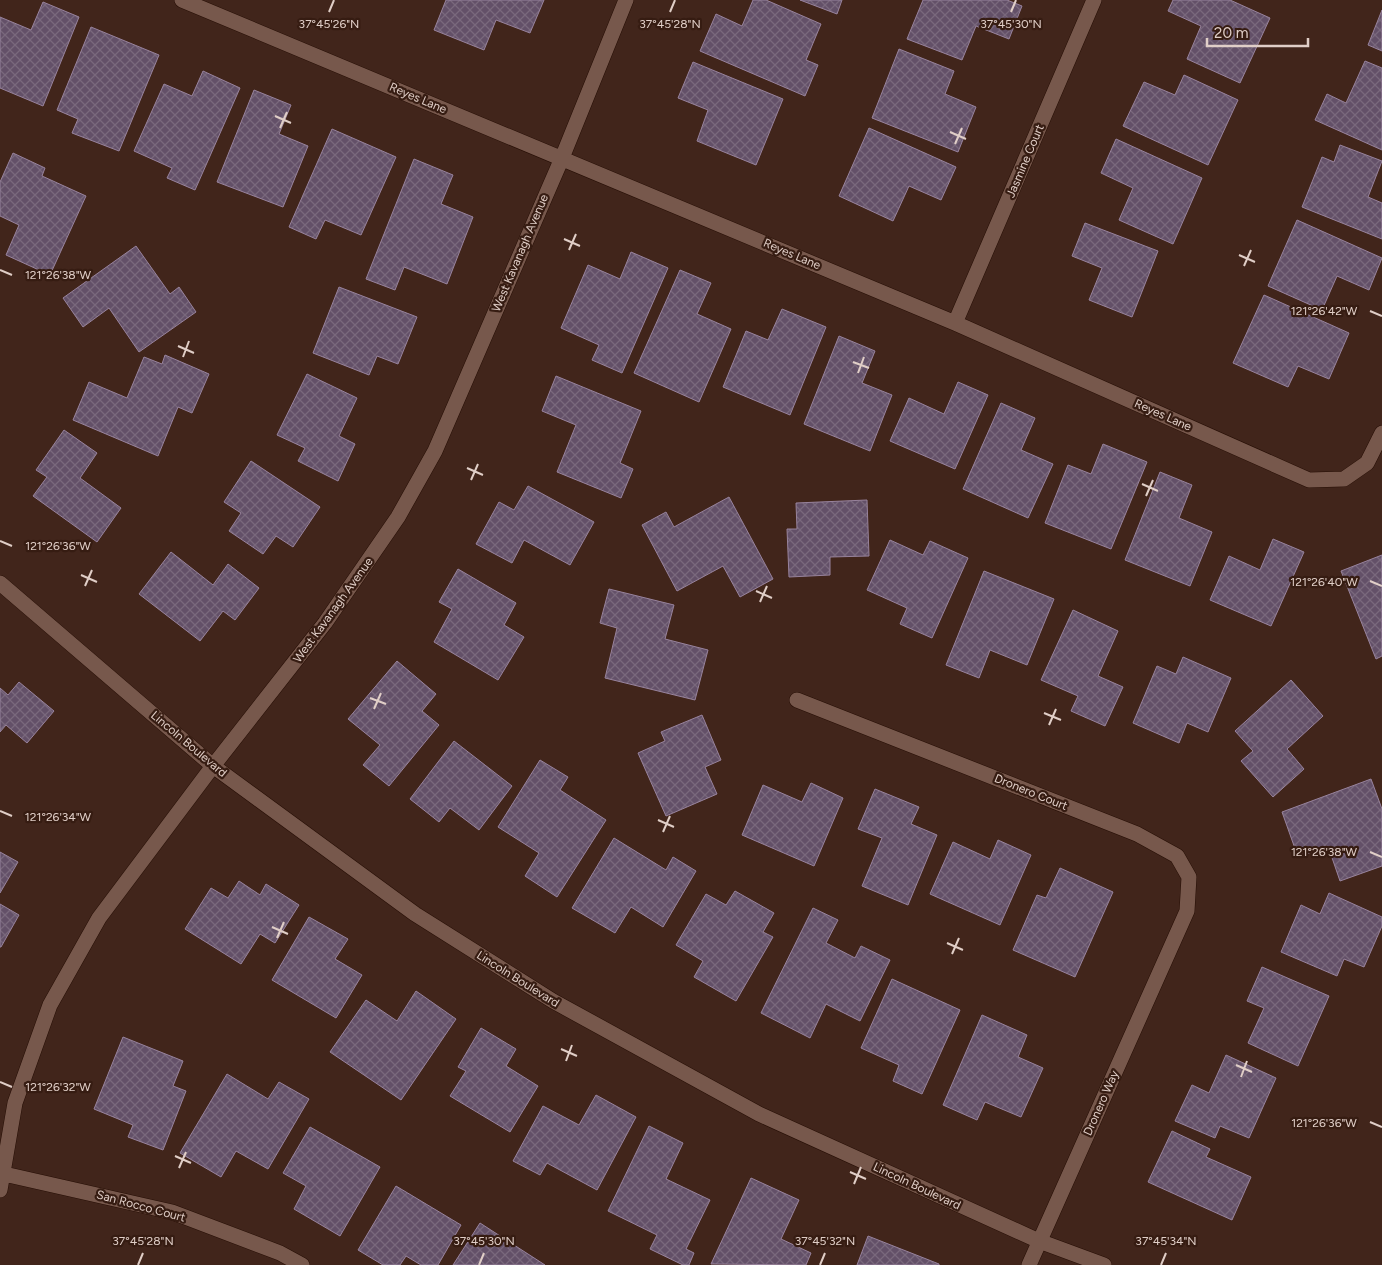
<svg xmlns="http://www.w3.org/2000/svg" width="1382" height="1265" font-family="Figtree,sans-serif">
<defs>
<pattern id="building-cross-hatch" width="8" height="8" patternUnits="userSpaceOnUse" patternTransform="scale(1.25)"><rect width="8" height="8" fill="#635068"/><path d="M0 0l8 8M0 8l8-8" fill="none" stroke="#79687c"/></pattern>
</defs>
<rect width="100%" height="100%" fill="#41251b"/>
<!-- building -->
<path fill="url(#building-cross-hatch)" stroke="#98839d" d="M 446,0 L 544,0 L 530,33 L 496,20 L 484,50 L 434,30 Z
M 753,0 L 766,0 L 821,24 L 806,60 L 818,65 L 805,96 L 700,51 L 716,14 L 742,26 Z
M 800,0 L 842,0 L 837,14 Z
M 923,0 L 1007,0 L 1022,6 L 1009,39 L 976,26 L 962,60 L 907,39 Z
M 1173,0 L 1230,0 L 1270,18 L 1240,83 L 1187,59 L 1201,26 L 1168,11 Z
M 43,2 L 79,17 L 43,106 L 0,88 L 0,17 L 31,30 Z
M 1382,10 L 1382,51 L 1368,45 Z
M 91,27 L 159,55 L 119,151 L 72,133 L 78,119 L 57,110 Z
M 899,49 L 954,71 L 945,94 L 976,107 L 958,152 L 872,118 Z
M 1365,61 L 1382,68 L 1382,150 L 1315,120 L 1327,94 L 1346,103 Z
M 693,62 L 783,99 L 756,165 L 697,141 L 708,110 L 678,98 Z
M 203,71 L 240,88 L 195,190 L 167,178 L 172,168 L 134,151 L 164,84 L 192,96 Z
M 1184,75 L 1238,100 L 1208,165 L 1123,126 L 1144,82 L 1175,95 Z
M 254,90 L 291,105 L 279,134 L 308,146 L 283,207 L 217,182 Z
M 869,128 L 956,167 L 941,200 L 909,186 L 893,221 L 839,196 Z
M 332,129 L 396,157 L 361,235 L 325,220 L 316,239 L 289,227 Z
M 1116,139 L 1202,178 L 1173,244 L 1119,220 L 1133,188 L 1101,173 Z
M 1340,145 L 1382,161 L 1368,197 L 1382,203 L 1382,239 L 1302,207 L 1322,157 L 1334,162 Z
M 13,153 L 45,168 L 42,176 L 86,196 L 50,275 L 6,255 L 19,225 L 0,216 L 0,182 Z
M 414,159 L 453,175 L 441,204 L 473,217 L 447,284 L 404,267 L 395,290 L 366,279 Z
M 1297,220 L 1382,258 L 1369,290 L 1337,276 L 1322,310 L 1268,286 Z
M 1085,223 L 1158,251 L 1132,317 L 1089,300 L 1102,268 L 1072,256 Z
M 136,246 L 170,294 L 179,287 L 196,312 L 139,352 L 109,308 L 83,327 L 63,298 Z
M 631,252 L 668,268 L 622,373 L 592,360 L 599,345 L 561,328 L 588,265 L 620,279 Z
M 680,270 L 711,283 L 697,314 L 731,329 L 699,402 L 634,373 Z
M 339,287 L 417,317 L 398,364 L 377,356 L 369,375 L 313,353 Z
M 1264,295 L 1349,333 L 1329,379 L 1298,366 L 1288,387 L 1233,363 Z
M 782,309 L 826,327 L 790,415 L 723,387 L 746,331 L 768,340 Z
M 839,336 L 875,351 L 862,383 L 892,395 L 870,451 L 804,424 Z
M 165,355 L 209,374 L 192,413 L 178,407 L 158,456 L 73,420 L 89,382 L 127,398 L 144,357 L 162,364 Z
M 307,374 L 357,398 L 339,436 L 355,444 L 338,481 L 298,461 L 305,448 L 277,435 Z
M 556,376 L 641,411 L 620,463 L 633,469 L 621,498 L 557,472 L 576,425 L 542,411 Z
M 958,382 L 988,395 L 955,469 L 890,441 L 909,398 L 944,414 Z
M 1001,403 L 1035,418 L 1021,450 L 1053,464 L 1028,518 L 963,489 Z
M 64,430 L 97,453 L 80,478 L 121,508 L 97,542 L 33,496 L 47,477 L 36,470 Z
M 1103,444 L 1147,462 L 1111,549 L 1045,523 L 1068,465 L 1091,474 Z
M 251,461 L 320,507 L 293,547 L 276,536 L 263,554 L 229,531 L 241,513 L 224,502 Z
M 1160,472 L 1192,485 L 1179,518 L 1212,532 L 1190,586 L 1125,560 Z
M 528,486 L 594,522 L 570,565 L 524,540 L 512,563 L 476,544 L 499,502 L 514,510 Z
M 729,497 L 773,579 L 740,597 L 723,566 L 677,591 L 642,525 L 666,512 L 674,527 Z
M 867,500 L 869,556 L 830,557 L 830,575 L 789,577 L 787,529 L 797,529 L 796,503 Z
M 1273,539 L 1304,552 L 1271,626 L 1210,600 L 1229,556 L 1260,570 Z
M 890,540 L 923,555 L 930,541 L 968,558 L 932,638 L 900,624 L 907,608 L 867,590 Z
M 171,552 L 213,585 L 228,564 L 259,588 L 235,620 L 223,611 L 200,641 L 139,594 Z
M 1382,555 L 1382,656 L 1376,659 L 1341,571 Z
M 458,569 L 516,603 L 504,625 L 524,637 L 498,680 L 434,642 L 452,609 L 439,602 Z
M 984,571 L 1054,599 L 1027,665 L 990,650 L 979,678 L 946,665 Z
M 609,589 L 674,605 L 665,639 L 708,650 L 695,700 L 605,678 L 617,628 L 600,623 Z
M 1073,610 L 1118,631 L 1098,676 L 1123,687 L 1105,726 L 1071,711 L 1078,696 L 1041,680 Z
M 1183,657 L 1231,678 L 1208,732 L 1187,723 L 1179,743 L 1133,723 L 1157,666 L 1176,674 Z
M 397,661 L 436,694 L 422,711 L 439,725 L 389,786 L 363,765 L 380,745 L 348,719 Z
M 1291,680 L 1323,716 L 1287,749 L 1304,769 L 1273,797 L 1241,761 L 1253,751 L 1235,731 Z
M 19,682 L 54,711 L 27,743 L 6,725 L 0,732 L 0,688 L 8,695 Z
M 702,715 L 721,760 L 705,767 L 717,794 L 666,816 L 638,753 L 665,741 L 661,732 Z
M 454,741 L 512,786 L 479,830 L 450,808 L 439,822 L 410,799 Z
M 540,760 L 568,777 L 560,790 L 606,820 L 557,897 L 525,876 L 539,853 L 498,827 Z
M 1371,779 L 1382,809 L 1382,866 L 1340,881 L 1328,846 L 1298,857 L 1282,812 Z
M 811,783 L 843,798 L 814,866 L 742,835 L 763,785 L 802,802 Z
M 875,789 L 919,807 L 911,824 L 937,835 L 908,905 L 862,886 L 882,838 L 858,829 Z
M 614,838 L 666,870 L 673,857 L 696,871 L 663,927 L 631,907 L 615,933 L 572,908 Z
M 998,840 L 1031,855 L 1000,925 L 930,894 L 953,842 L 990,859 Z
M 0,852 L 18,862 L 0,893 Z
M 1060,868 L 1113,892 L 1075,977 L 1013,950 L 1037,895 L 1046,898 Z
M 239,881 L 260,895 L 266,884 L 299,905 L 275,943 L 260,934 L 241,964 L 185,929 L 211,888 L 228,898 Z
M 735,891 L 774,913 L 763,932 L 773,937 L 736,1001 L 694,977 L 703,961 L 676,945 L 706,894 L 726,905 Z
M 1329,893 L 1382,917 L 1382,926 L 1364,967 L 1344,959 L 1337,976 L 1281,952 L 1301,905 L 1320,914 Z
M 0,904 L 19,915 L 1,947 L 0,947 Z
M 813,908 L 838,920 L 826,943 L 855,958 L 861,946 L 890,960 L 860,1021 L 826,1004 L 810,1038 L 761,1013 Z
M 309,917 L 348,939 L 335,959 L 362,975 L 336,1018 L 272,980 Z
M 1262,967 L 1329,996 L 1298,1066 L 1248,1043 L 1264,1008 L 1247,1001 Z
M 892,979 L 960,1010 L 922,1094 L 893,1081 L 899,1065 L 861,1048 Z
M 416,991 L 456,1019 L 401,1100 L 330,1052 L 366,1000 L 397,1021 Z
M 982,1015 L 1027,1035 L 1018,1057 L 1043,1068 L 1021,1117 L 985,1102 L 977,1120 L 943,1105 Z
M 481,1028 L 516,1049 L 506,1066 L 538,1086 L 510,1132 L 450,1096 L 466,1071 L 458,1067 Z
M 123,1037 L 183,1061 L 173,1086 L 186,1091 L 163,1150 L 128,1137 L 133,1125 L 94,1109 Z
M 1226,1055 L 1276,1078 L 1249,1138 L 1220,1126 L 1215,1138 L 1175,1121 L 1192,1085 L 1209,1093 Z
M 227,1074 L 268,1099 L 279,1082 L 309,1099 L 268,1169 L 236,1151 L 221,1177 L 180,1153 Z
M 596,1095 L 636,1117 L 597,1190 L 547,1163 L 540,1175 L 513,1161 L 543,1106 L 579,1125 Z
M 649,1126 L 683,1143 L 666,1179 L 710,1200 L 686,1249 L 694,1253 L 689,1265 L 683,1265 L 650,1249 L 657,1235 L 608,1211 Z
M 310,1127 L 380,1167 L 340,1236 L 294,1209 L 306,1186 L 283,1173 Z
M 1172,1131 L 1210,1149 L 1206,1157 L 1251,1177 L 1232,1220 L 1148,1182 Z
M 751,1178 L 799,1200 L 781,1239 L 811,1253 L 806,1265 L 711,1264 Z
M 396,1186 L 461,1225 L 438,1265 L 421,1265 L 406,1256 L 400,1265 L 383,1265 L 358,1250 Z
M 480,1223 L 545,1265 L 453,1265 Z
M 868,1236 L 939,1264 L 939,1265 L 857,1265 Z"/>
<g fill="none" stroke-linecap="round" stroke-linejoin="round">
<!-- minor casing -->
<g stroke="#260e05" stroke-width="16">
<path id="minor" d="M 182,0 L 955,323 L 1309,480 L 1344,479 L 1367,463 L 1382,433
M 955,323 L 1094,0
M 0,583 L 213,766 L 415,914 L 553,1001 L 759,1114 L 1039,1241 L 1104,1265
M 797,700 L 1137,834 L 1177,856 L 1189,877 L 1187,911 L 1029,1265
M 0,1173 L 172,1212 L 280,1253 L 302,1265
M 0,1190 L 15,1103 L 50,1005 L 99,918 L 213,766 L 325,623 L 398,517 L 435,451 L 562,158 L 626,0"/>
</g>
<!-- minor -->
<use href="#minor" stroke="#77584c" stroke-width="15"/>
</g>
<!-- ticks -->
<path fill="none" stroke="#e0cec7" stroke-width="2" d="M 329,12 L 334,0M 670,12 L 675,0M 1011,12 L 1016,0M 275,116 L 291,123M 280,128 L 287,112M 950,132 L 966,139M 955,144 L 962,128M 564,239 L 580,246M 569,250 L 576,234M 1239,255 L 1255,262M 1244,266 L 1251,250M 0,270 L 12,275M 1370,311 L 1382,316M 178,346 L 194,353M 183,357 L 189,341M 853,362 L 869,368M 858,373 L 864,357M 467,468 L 483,475M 471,480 L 478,464M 1142,484 L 1158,491M 1146,496 L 1153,480M 0,541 L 12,546M 81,575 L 97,582M 1370,581 L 1382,586M 85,586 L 92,570M 756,591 L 772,598M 760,602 L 767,586M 370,698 L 386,704M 374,709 L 381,693M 1044,713 L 1061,720M 1049,725 L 1056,709M 0,811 L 12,816M 658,820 L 674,827M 663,832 L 670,816M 1370,852 L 1382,857M 272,927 L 288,934M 277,938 L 284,922M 947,943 L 963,950M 952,954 L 959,938M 561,1049 L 577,1056M 566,1061 L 572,1045M 1236,1065 L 1252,1072M 1241,1077 L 1247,1061M 0,1082 L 12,1087M 1370,1122 L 1382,1127M 175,1156 L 191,1163M 179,1168 L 186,1152M 850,1172 L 866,1179M 854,1184 L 861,1167M 138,1265 L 143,1253M 479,1265 L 484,1253M 820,1265 L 825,1253M 1161,1265 L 1166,1253"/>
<g text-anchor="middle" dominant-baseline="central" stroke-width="4.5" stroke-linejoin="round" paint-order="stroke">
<!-- street labels -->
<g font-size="12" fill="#e0cec7" stroke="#361c12">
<text transform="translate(418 98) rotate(23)">Reyes Lane</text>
<text transform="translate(1025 161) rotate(-67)">Jasmine Court</text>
<text transform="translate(520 253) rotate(-67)">West Kavanagh Avenue</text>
<text transform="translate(792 254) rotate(23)">Reyes Lane</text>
<text transform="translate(1163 415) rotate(24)">Reyes Lane</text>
<text transform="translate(333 610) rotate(-54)">West Kavanagh Avenue</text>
<text transform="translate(189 744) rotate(40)">Lincoln Boulevard</text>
<text transform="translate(1031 792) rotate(22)">Dronero Court</text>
<text transform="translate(518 979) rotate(32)">Lincoln Boulevard</text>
<text transform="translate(1101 1103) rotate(-66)">Dronero Way</text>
<text transform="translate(917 1186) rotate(25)">Lincoln Boulevard</text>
<text transform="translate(141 1206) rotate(15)">San Rocco Court</text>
</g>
</g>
<g font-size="12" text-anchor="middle" fill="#e0cec7" stroke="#361c12" stroke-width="4.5" stroke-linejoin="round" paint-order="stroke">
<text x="329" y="28">37°45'26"N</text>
<text x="670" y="28">37°45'28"N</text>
<text x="1011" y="28">37°45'30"N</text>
<text x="58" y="279">121°26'38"W</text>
<text x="1324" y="315">121°26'42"W</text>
<text x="58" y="550">121°26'36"W</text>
<text x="1324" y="586">121°26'40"W</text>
<text x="58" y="821">121°26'34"W</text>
<text x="1324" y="856">121°26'38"W</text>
<text x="58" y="1091">121°26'32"W</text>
<text x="1324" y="1127">121°26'36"W</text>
<text x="143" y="1245">37°45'28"N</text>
<text x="484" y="1245">37°45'30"N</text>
<text x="825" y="1245">37°45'32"N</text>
<text x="1166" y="1245">37°45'34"N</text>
</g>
<!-- scale -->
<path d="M1207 38v8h101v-8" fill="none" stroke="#e0cec7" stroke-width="2.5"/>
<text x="1214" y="38" font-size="15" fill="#e0cec7" stroke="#361c12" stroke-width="4" paint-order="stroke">20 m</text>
</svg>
